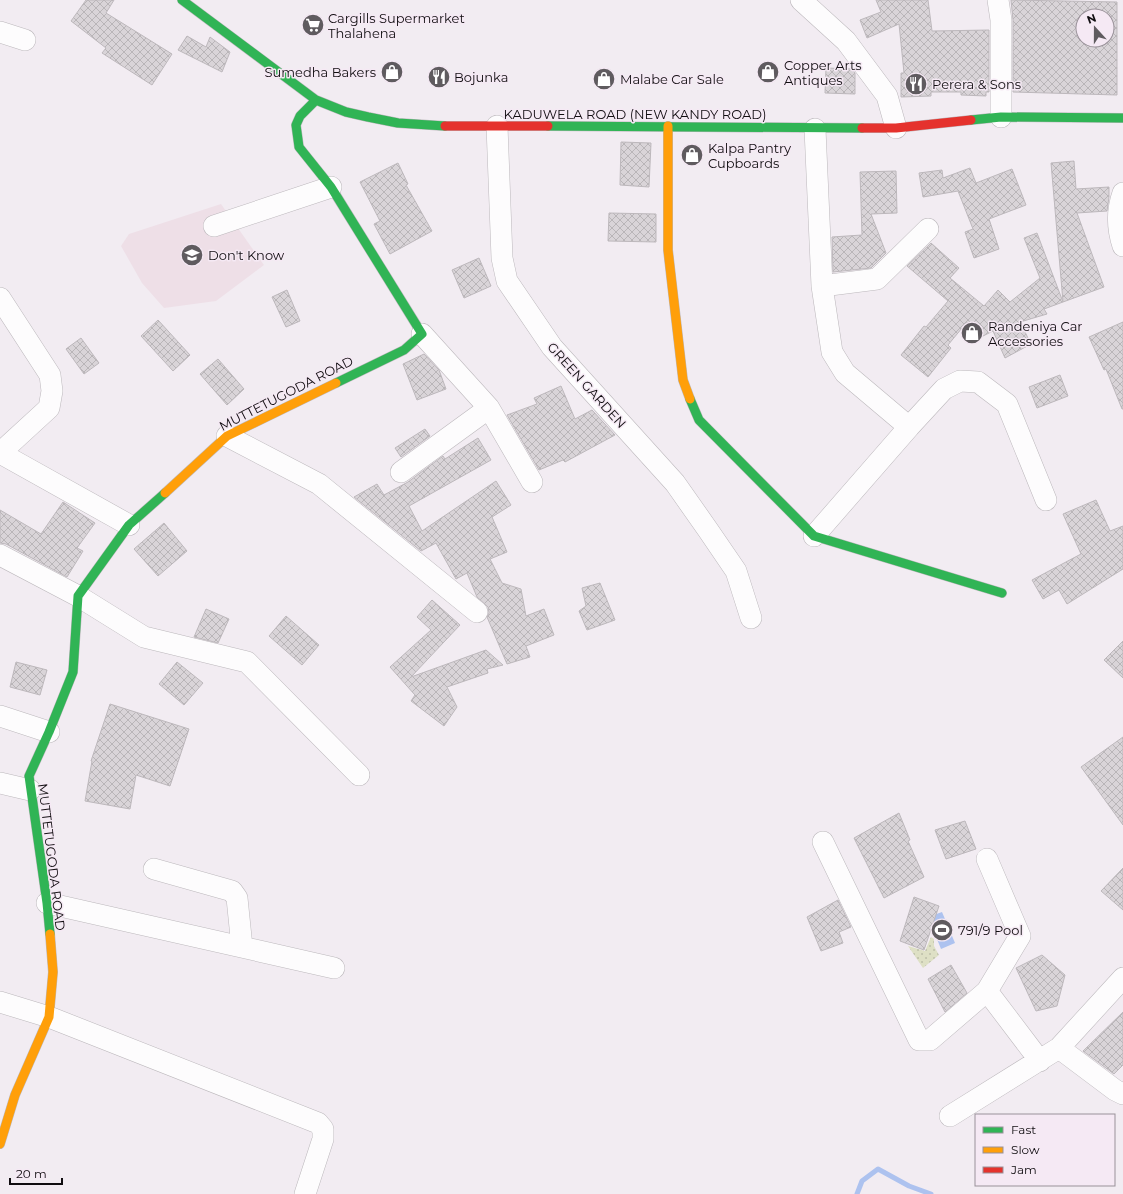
<svg xmlns="http://www.w3.org/2000/svg" width="1123" height="1194" font-family="Montserrat,sans-serif">
<defs>
<pattern id="grass-dots" width="8" height="8" patternUnits="userSpaceOnUse"><rect width="8" height="8" fill="#dee0c5"/><path d="M2 2h.1M6 6h.1" fill="none" stroke="#bdbfa8" stroke-width="1.8" stroke-linecap="round"/></pattern>
<pattern id="building-cross-hatch" width="8" height="8" patternUnits="userSpaceOnUse"><rect width="8" height="8" fill="#d9d4d8"/><path d="M0 0l8 8M0 8l8-8" fill="none" stroke="#b9b5b8"/></pattern>
</defs>
<rect width="100%" height="100%" fill="#f2ecf2"/>
<!-- education -->
<path fill="#eedfe7" d="M 221,204 L 264,265 L 216,301 L 164,308 L 142,283 L 121,246 L 129,234 Z"/>
<!-- grass -->
<path fill="url(#grass-dots)" d="M 931,937 L 934,939 L 934,946 L 939,955 L 923,968 L 908,946 L 925,951 Z"/>
<!-- water -->
<path fill="#adc2ef" d="M 942,912 L 955,943 L 941,949 L 928,917 Z"/>
<g fill="none" stroke-linecap="round" stroke-linejoin="round">
<!-- stream -->
<path stroke="#adc2ef" stroke-width="5" d="M 857,1194 L 862,1181 L 878,1169 L 909,1186 L 931,1194"/>
</g>
<!-- building -->
<path fill="url(#building-cross-hatch)" stroke="#bdb8bc" fill-rule="evenodd" d="M 86,0 L 114,0 L 106,13 L 172,54 L 152,85 L 102,53 L 106,48 L 71,21 Z
M 876,0 L 928,0 L 932,31 L 989,30 L 989,92 L 986,92 L 986,96 L 961,95 L 961,92 L 931,92 L 931,96 L 901,97 L 901,73 L 904,73 L 899,24 L 867,38 L 860,20 L 881,12 Z
M 1011,0 L 1117,2 L 1117,95 L 1013,92 L 1013,20 ZM 1083,16 L 1107,16 L 1107,40 L 1083,40 Z
M 187,36 L 206,47 L 210,37 L 230,52 L 222,72 L 178,50 Z
M 826,68 L 852,69 L 855,73 L 855,94 L 825,93 Z
M 621,142 L 651,143 L 649,187 L 620,185 Z
M 1074,161 L 1076,189 L 1109,187 L 1109,197 L 1107,211 L 1077,213 L 1104,287 L 1063,302 L 1051,163 Z
M 398,163 L 408,184 L 406,185 L 432,231 L 390,254 L 374,224 L 380,221 L 360,182 Z
M 970,168 L 976,183 L 1012,169 L 1026,205 L 989,219 L 999,249 L 974,258 L 965,232 L 973,229 L 958,191 L 923,197 L 919,173 L 942,170 L 943,178 Z
M 896,171 L 897,213 L 871,214 L 886,253 L 871,268 L 833,272 L 832,237 L 862,235 L 860,172 Z
M 609,213 L 656,214 L 656,242 L 608,241 Z
M 1037,233 L 1063,302 L 1044,309 L 1047,314 L 1020,322 L 1031,344 L 1005,358 L 993,331 L 981,337 L 967,322 L 948,345 L 951,348 L 928,377 L 901,355 L 924,326 L 926,327 L 948,301 L 907,266 L 931,243 L 959,268 L 950,278 L 984,306 L 998,290 L 1010,302 L 1040,278 L 1024,238 Z
M 479,258 L 491,286 L 464,298 L 452,270 Z
M 287,290 L 300,321 L 286,327 L 272,297 Z
M 158,320 L 190,355 L 173,371 L 141,336 Z
M 1123,322 L 1123,409 L 1122,409 L 1106,369 L 1104,370 L 1089,337 Z
M 81,338 L 99,363 L 84,374 L 66,349 Z
M 424,354 L 439,370 L 446,389 L 417,400 L 403,364 Z
M 218,359 L 244,389 L 227,405 L 200,374 Z
M 1060,375 L 1068,396 L 1037,408 L 1029,387 Z
M 561,386 L 575,419 L 592,410 L 615,435 L 565,462 L 563,460 L 539,470 L 507,415 L 537,404 L 534,398 Z
M 425,429 L 430,436 L 401,457 L 395,448 Z
M 478,438 L 491,460 L 409,506 L 422,531 L 496,481 L 511,505 L 492,517 L 507,552 L 490,559 L 502,583 L 521,589 L 526,616 L 544,609 L 554,635 L 526,646 L 530,657 L 507,664 L 487,617 L 489,613 L 488,607 L 477,597 L 467,573 L 456,579 L 436,543 L 421,551 L 354,497 L 377,484 L 384,495 L 408,482 L 443,456 L 445,459 Z
M 1096,500 L 1110,531 L 1123,526 L 1123,569 L 1067,604 L 1059,590 L 1043,599 L 1032,580 L 1081,554 L 1063,514 Z
M 63,502 L 95,523 L 77,548 L 83,551 L 67,577 L 6,544 L 0,543 L 0,510 L 41,534 Z
M 164,523 L 187,551 L 158,576 L 134,549 Z
M 600,583 L 615,620 L 587,630 L 579,611 L 586,606 L 582,588 Z
M 432,600 L 460,625 L 411,677 L 486,650 L 503,665 L 487,669 L 488,673 L 447,687 L 457,707 L 444,726 L 411,701 L 415,695 L 390,667 L 431,630 L 417,617 Z
M 206,609 L 229,619 L 218,643 L 194,637 Z
M 286,616 L 319,645 L 302,665 L 269,636 Z
M 1123,641 L 1123,678 L 1104,660 Z
M 16,662 L 47,670 L 40,695 L 10,687 Z
M 177,662 L 203,683 L 184,705 L 159,684 Z
M 110,704 L 189,729 L 170,786 L 136,775 L 130,809 L 85,801 L 92,761 L 91,761 Z
M 1123,737 L 1123,825 L 1081,767 Z
M 899,813 L 910,840 L 908,841 L 924,877 L 884,898 L 854,838 Z
M 965,821 L 976,849 L 946,859 L 935,830 Z
M 1123,868 L 1123,910 L 1101,891 Z
M 914,897 L 939,906 L 924,950 L 900,941 Z
M 838,900 L 851,927 L 839,932 L 843,943 L 821,951 L 807,917 Z
M 1042,955 L 1065,975 L 1057,1006 L 1036,1011 L 1016,968 Z
M 951,965 L 967,993 L 945,1012 L 928,979 Z
M 1123,1012 L 1123,1065 L 1114,1074 L 1083,1051 Z"/>
<g fill="none" stroke-linecap="round" stroke-linejoin="round">
<!-- street casing -->
<g stroke="#bcb8bc" stroke-width="22">
<path id="street" d="M 801,0 L 846,41 L 887,96 L 896,128
M 998,0 L 1001,20 L 1001,117
M 0,32 L 25,40
M 497,126 L 502,258 L 507,281 L 552,347 L 675,483 L 708,530 L 736,571 L 751,618
M 1123,193 C 1117,210 1117,228 1123,246
M 214,226 L 331,187
M 822,286 L 877,279 L 928,229
M 0,298 L 50,375 L 52,391 L 49,408 L 0,453
M 422,334 L 489,408 L 532,482
M 909,427 L 944,389 L 960,381 L 978,382 L 1007,404 L 1046,500
M 227,436 L 319,484 L 477,612
M 0,453 L 129,525
M 401,472 L 489,408
M 814,536 L 909,427 L 845,373 L 832,352 L 822,286 L 815,129
M 0,555 L 78,596 L 144,637 L 247,662 L 359,775
M 0,716 L 49,732
M 0,783 L 30,790
M 823,842 L 919,1040 L 930,1040 L 987,991 L 1040,1061
M 987,859 L 1020,936 L 987,991
M 154,869 L 232,891 L 237,898 L 242,947
M 47,903 L 334,968
M 0,1002 L 49,1017 L 318,1123 L 323,1129 L 323,1139 L 305,1194
M 1059,1048 L 1115,1090 L 1123,1094
M 950,1116 L 1059,1048 L 1123,978"/>
</g>
<!-- fast casing -->
<g stroke="#bcb8bc" stroke-width="10">
<path id="fast" d="M 182,0 L 316,100 L 346,112 L 368,117 L 398,123 L 445,126
M 316,100 L 300,116 L 296,125 L 299,147 L 331,187 L 422,334 L 404,350 L 336,383
M 971,120 L 1001,117 L 1123,118
M 548,126 L 862,128
M 690,399 L 699,420 L 814,536 L 1002,593
M 50,934 L 47,903 L 29,776 L 49,732 L 73,672 L 78,596 L 129,525 L 165,493"/>
</g>
<!-- slow casing -->
<g stroke="#bcb8bc" stroke-width="10">
<path id="slow" d="M 668,126 L 668,250 L 683,380 L 690,399
M 165,493 L 227,436 L 336,383
M 0,1144 L 15,1095 L 49,1017 L 53,972 L 50,934"/>
</g>
<!-- jam casing -->
<g stroke="#bcb8bc" stroke-width="10">
<path id="jam" d="M 445,126 L 548,126
M 862,128 L 896,128 L 971,120"/>
</g>
<!-- street -->
<use href="#street" stroke="#fdfcfd" stroke-width="21"/>
<!-- fast -->
<use href="#fast" stroke="#30b455" stroke-width="9"/>
<!-- slow -->
<use href="#slow" stroke="#ff9f0a" stroke-width="9"/>
<!-- jam -->
<use href="#jam" stroke="#e5322d" stroke-width="9"/>
</g>
<!-- icons -->
<defs>
<g id="supermarket-disc" transform="scale(1.15)"><circle r="9.5" fill="#5f5b5f" stroke="#f5e9f4"/><path d="M-6-5.5h2.5l.6 2H6L4.5 2H-2.5L-4.4-4H-6ZM-1.5 3.2a1.3 1.3 0 1 0 .1 0ZM3 3.2a1.3 1.3 0 1 0 .1 0Z" fill="#fff"/></g>
<g id="shop-disc" transform="scale(1.15)"><circle r="9.5" fill="#5f5b5f" stroke="#f5e9f4"/><path d="M-5-2.5h2.3a2.7 3.5 0 0 1 5.4 0H5L5.5 6h-11ZM-1.5-2.5h3a1.5 2.3 0 0 0-3 0Z" fill="#fff"/></g>
<g id="restaurant-disc" transform="scale(1.15)"><circle r="9.5" fill="#5f5b5f" stroke="#f5e9f4"/><path d="M-5-6h1v4h1v-4h1v4h1v-4h1v5L-1.5 .5V6h-2V.5L-5-1ZM5-6V6H3V1.5H1.5Q1.5-4 5-6Z" fill="#fff"/></g>
<g id="school-disc" transform="scale(1.15)"><circle r="9.5" fill="#5f5b5f" stroke="#f5e9f4"/><path d="M0-5L7-2L0 1L-7-2ZM-4 1L0 2.5L4 1V4Q0 6-4 4Z" fill="#fff"/></g>
<g id="stadium-disc" transform="scale(1.15)"><circle r="9.5" fill="#5f5b5f" stroke="#f5e9f4"/><path d="M0-5a6.5 5 0 1 0 0 10a6.5 5 0 1 0 0-10ZM-3.5-1.8h7v3.6h-7Z" fill="#fff"/></g>
</defs>
<g fill-rule="evenodd">
<use href="#supermarket-disc" x="313" y="25"/>
<use href="#shop-disc" x="392" y="72"/>
<use href="#shop-disc" x="768" y="72"/>
<use href="#restaurant-disc" x="439" y="77"/>
<use href="#shop-disc" x="604" y="79"/>
<use href="#restaurant-disc" x="916" y="84"/>
<use href="#shop-disc" x="692" y="155"/>
<use href="#school-disc" x="192" y="255"/>
<use href="#shop-disc" x="972" y="333"/>
<use href="#stadium-disc" x="942" y="930"/>
</g>
<g text-anchor="middle" dominant-baseline="central" stroke-width="3" stroke-linejoin="round" paint-order="stroke">
<!-- poi labels -->
<g font-size="13" fill="#100d10" stroke="#f5e9f4" text-anchor="start">
<text x="328" y="18">Cargills Supermarket<tspan x="328" dy="15">Thalahena</tspan></text>
<text x="784" y="65">Copper Arts<tspan x="784" dy="15">Antiques</tspan></text>
<text x="376" y="72" text-anchor="end">Sumedha Bakers</text>
<text x="454" y="77">Bojunka</text>
<text x="620" y="79">Malabe Car Sale</text>
<text x="932" y="84">Perera &amp; Sons</text>
<text x="708" y="148">Kalpa Pantry<tspan x="708" dy="15">Cupboards</tspan></text>
<text x="208" y="255">Don't Know</text>
<text x="988" y="326">Randeniya Car<tspan x="988" dy="15">Accessories</tspan></text>
<text x="958" y="930">791/9 Pool</text>
</g>
<!-- street labels -->
<g font-size="13" fill="#100d10" stroke="#f5e9f4">
<text x="635" y="114">KADUWELA ROAD (NEW KANDY ROAD)</text>
<text transform="translate(587 385) rotate(48)">GREEN GARDEN</text>
<text transform="translate(286 393) rotate(-27)">MUTTETUGODA ROAD</text>
<text transform="translate(52 857) rotate(83)">MUTTETUGODA ROAD</text>
</g>
</g>
<!-- legend -->
<rect x="975" y="1114" width="140" height="72" fill="#f5e9f4" stroke="#999199"/>
<rect x="983" y="1127" width="20" height="6" fill="#30b455" stroke="#999199"/>
<text x="1011" y="1134" font-size="12" fill="#100d10">Fast</text>
<rect x="983" y="1147" width="20" height="6" fill="#ff9f0a" stroke="#999199"/>
<text x="1011" y="1154" font-size="12" fill="#100d10">Slow</text>
<rect x="983" y="1167" width="20" height="6" fill="#e5322d" stroke="#999199"/>
<text x="1011" y="1174" font-size="12" fill="#100d10">Jam</text>
<!-- north arrow -->
<g transform="translate(1095 28) rotate(339)"><circle r="19" fill="#f5e9f4" stroke="#999199"/>
<path d="M0-3L7 15L0 10L-7 15Z" fill="#5f5b5f"/>
<text y="-6" font-size="11" font-weight="bold" text-anchor="middle" fill="#100d10">N</text>
</g>
<!-- scale -->
<path d="M10 1178v6h52v-6" fill="none" stroke="#100d10" stroke-width="2"/>
<text x="16" y="1178" font-size="12" fill="#100d10" stroke="#f5e9f4" stroke-width="3" paint-order="stroke">20 m</text>
</svg>
